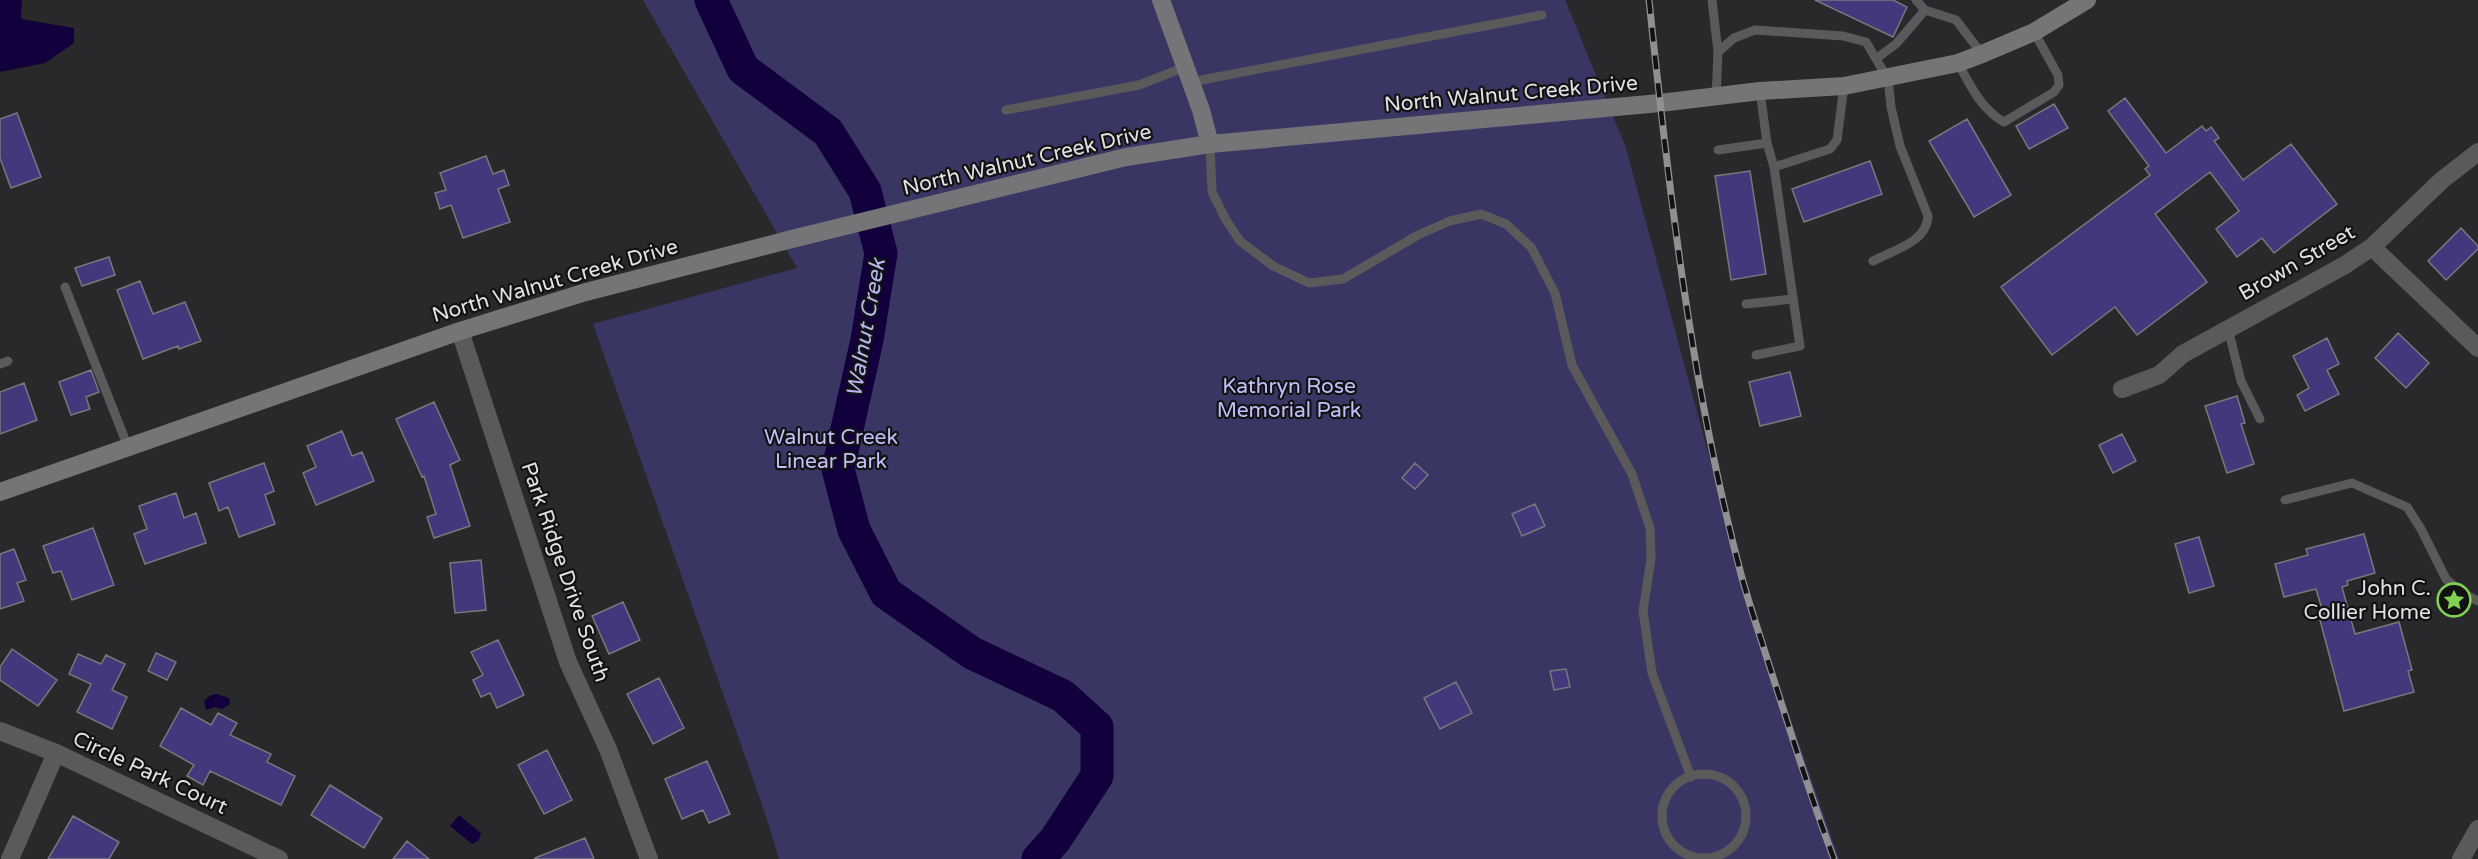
<svg xmlns="http://www.w3.org/2000/svg" width="2478" height="859" font-family="'Varela Round',sans-serif">
<rect width="100%" height="100%" fill="#29292c"/>
<!-- green -->
<path fill="#3a3664" d="M 643,0 L 1565,0 L 1626,148 L 1742,579 L 1839,859 L 779,859 L 765,813 L 593,324 L 797,268 Z"/>
<!-- water -->
<path fill="#11003b" d="M 0,0 L 22,0 L 21,19 L 74,28 L 74,43 L 45,63 L 0,72 Z
M 217,694 L 229,698 L 230,704 L 222,709 L 215,707 L 206,710 L 204,701 L 211,695 Z
M 459,815 L 481,833 L 479,840 L 472,844 L 450,826 Z"/>
<g fill="none" stroke-linecap="round" stroke-linejoin="round">
<!-- river -->
<path stroke="#11003b" stroke-width="33" d="M 711,0 L 743,69 L 828,132 L 865,191 L 881,253 L 867,340 L 838,469 L 854,530 L 886,593 L 972,653 L 1063,696 L 1097,727 L 1097,776 L 1055,840 L 1038,859"/>
</g>
<!-- building -->
<path fill="#41397b" stroke="#78787c" stroke-width="1.5" d="M 1815,0 L 1893,0 L 1907,7 L 1893,37 Z
M 2125,98 L 2166,153 L 2202,126 L 2206,131 L 2211,127 L 2219,138 L 2214,141 L 2243,180 L 2291,144 L 2337,204 L 2274,253 L 2262,238 L 2237,257 L 2216,229 L 2239,211 L 2210,172 L 2155,214 L 2207,282 L 2137,335 L 2115,307 L 2052,355 L 2001,287 L 2150,175 L 2145,169 L 2149,166 L 2108,111 Z
M 2054,104 L 2068,128 L 2029,149 L 2016,126 Z
M 17,113 L 41,177 L 11,188 L 0,158 L 0,119 Z
M 1967,119 L 2011,195 L 1974,217 L 1929,141 Z
M 486,156 L 493,174 L 504,170 L 509,185 L 498,189 L 510,222 L 463,238 L 451,205 L 440,209 L 435,193 L 446,190 L 440,173 Z
M 1870,161 L 1882,194 L 1804,222 L 1792,189 Z
M 1750,171 L 1766,274 L 1731,280 L 1715,176 Z
M 2461,228 L 2478,246 L 2478,249 L 2446,280 L 2428,261 Z
M 109,257 L 115,275 L 82,286 L 75,268 Z
M 140,281 L 153,314 L 185,302 L 201,341 L 179,349 L 178,346 L 143,359 L 117,290 Z
M 2398,333 L 2429,363 L 2406,388 L 2375,358 Z
M 2327,338 L 2339,364 L 2327,370 L 2339,394 L 2305,411 L 2297,395 L 2309,388 L 2293,356 Z
M 91,370 L 99,392 L 86,397 L 90,409 L 71,415 L 59,382 Z
M 1790,372 L 1801,416 L 1760,426 L 1749,382 Z
M 24,383 L 37,420 L 0,434 L 0,392 Z
M 2237,396 L 2245,423 L 2241,424 L 2254,464 L 2227,473 L 2205,406 Z
M 434,402 L 460,460 L 450,465 L 470,526 L 434,538 L 427,517 L 436,514 L 424,476 L 422,477 L 396,419 Z
M 342,431 L 352,456 L 362,452 L 374,481 L 316,505 L 303,473 L 316,467 L 307,446 Z
M 2122,434 L 2136,461 L 2113,473 L 2099,445 Z
M 264,463 L 274,491 L 265,495 L 275,524 L 239,537 L 228,507 L 219,511 L 209,483 Z
M 1415,463 L 1428,475 L 1415,489 L 1402,478 Z
M 176,493 L 184,518 L 196,513 L 206,543 L 145,564 L 134,534 L 147,529 L 139,506 Z
M 1535,504 L 1545,526 L 1522,536 L 1512,514 Z
M 93,528 L 114,585 L 72,600 L 61,571 L 53,573 L 43,546 Z
M 2364,534 L 2375,573 L 2347,581 L 2348,585 L 2342,587 L 2355,634 L 2399,622 L 2412,670 L 2408,671 L 2414,692 L 2344,711 L 2320,620 L 2325,619 L 2316,589 L 2284,597 L 2275,564 L 2308,555 L 2306,549 Z
M 2199,537 L 2214,586 L 2189,593 L 2175,544 Z
M 14,549 L 26,580 L 17,583 L 24,601 L 0,609 L 0,554 Z
M 481,560 L 486,610 L 455,613 L 450,563 Z
M 623,602 L 640,640 L 609,654 L 592,616 Z
M 498,640 L 524,695 L 497,708 L 490,693 L 481,697 L 473,680 L 483,675 L 471,652 Z
M 12,649 L 57,680 L 38,706 L 0,680 L 0,667 Z
M 156,653 L 176,662 L 167,680 L 148,671 Z
M 78,654 L 101,664 L 106,655 L 125,664 L 112,690 L 127,697 L 112,729 L 77,712 L 91,684 L 69,674 Z
M 1566,669 L 1570,687 L 1554,690 L 1550,671 Z
M 659,678 L 684,728 L 653,744 L 627,694 Z
M 1456,682 L 1472,713 L 1440,729 L 1424,698 Z
M 181,708 L 211,725 L 218,713 L 237,723 L 230,735 L 271,754 L 267,762 L 295,776 L 281,805 L 210,771 L 203,785 L 187,776 L 194,765 L 160,746 Z
M 547,750 L 572,800 L 544,814 L 518,765 Z
M 707,761 L 730,814 L 709,823 L 703,810 L 682,819 L 665,779 Z
M 330,785 L 382,818 L 364,848 L 311,815 Z
M 73,816 L 119,842 L 109,859 L 48,859 Z
M 585,838 L 594,859 L 535,859 L 535,858 Z
M 407,841 L 429,859 L 393,859 Z"/>
<g fill="none" stroke-linecap="round" stroke-linejoin="round">
<!-- lane -->
<path stroke="#5a5a5b" stroke-width="9" d="M 1712,0 L 1718,52
M 1916,0 L 1925,10
M 1877,58 L 1896,44 L 1925,10 L 1956,20 L 1982,54
M 1958,63 C 1970,85 1981,109 2004,122 L 2054,92 L 2059,85 L 2058,75 L 2034,32
M 1191,82 L 1542,15
M 1716,97 L 1718,52 L 1734,38 L 1755,30 L 1843,36 L 1866,42 L 1888,79 L 1891,107 L 1900,146 L 1928,216 C 1927,242 1894,250 1873,261
M 1006,110 L 1139,85 L 1185,67
M 1210,144 L 1212,192 L 1226,220 L 1240,241 L 1273,266 L 1309,283 L 1343,279 L 1418,235 L 1450,221 L 1481,214 L 1506,224 L 1531,247 L 1555,293 L 1572,365 L 1632,474 L 1650,528 L 1651,559 L 1643,611 L 1652,673 L 1691,777
M 1718,150 L 1767,143
M 1774,167 L 1830,149 L 1837,140 L 1844,86
M 65,287 L 128,447
M 1746,304 L 1793,299
M 2228,328 L 2241,381 L 2260,419
M 1756,355 L 1800,346 L 1774,167 L 1767,143 L 1760,91
M 0,364 L 8,361
M 2285,500 L 2352,483 L 2407,507 L 2421,529 L 2446,579 L 2462,593 L 2478,601
M1662 816a42 42 0 1 1 84 0a42 42 0 1 1-84 0Z"/>
<!-- street -->
<path stroke="#5a5a5b" stroke-width="18" d="M 2372,247 L 2478,348
M 460,331 L 568,662 L 608,749 L 649,859
M 2122,389 L 2159,375 L 2183,354 L 2345,265 L 2372,247 L 2442,180 L 2478,152
M 0,731 L 56,753 L 279,859
M 10,859 L 56,753
M 2461,859 L 2478,829"/>
<!-- secondary -->
<path stroke="#757577" stroke-width="18" d="M 1161,0 L 1201,110 L 1210,144
M 0,492 L 460,331 L 586,292 L 792,239 L 1126,157 L 1210,144 L 1660,103 L 1760,91 L 1844,86 L 1958,63 L 1982,54 L 2034,32 L 2087,0"/>
<!-- rail casing -->
<g stroke="#909092" stroke-width="7">
<path id="rail" d="M 1649,0 C 1669,192 1692,391 1742,578 C 1751,610 1762,642 1772,674 C 1792,736 1811,798 1834,859"/>
</g>
<!-- rail -->
<use href="#rail" stroke="#121213" stroke-width="4.5" stroke-dasharray="14" stroke-linecap="butt"/>
</g>
<!-- icons -->
<defs>
<g id="sight-ring" transform="scale(1.725)"><circle r="9.5" fill="#121213" stroke="#80d052" stroke-width="1.5"/><path d="M0-6L1.8-2.2L6-1.7L2.9 1.2L3.7 5.4L0 3.3L-3.7 5.4L-2.9 1.2L-6-1.7L-1.8-2.2Z" fill="#80d052"/></g>
</defs>
<g fill-rule="evenodd">
<use href="#sight-ring" x="2454" y="600"/>
</g>
<g text-anchor="middle" dominant-baseline="central" stroke-width="4.5" stroke-linejoin="round" paint-order="stroke">
<!-- street labels -->
<g font-size="21" fill="#e2e2e4" stroke="#121213">
<text transform="translate(1511 94) rotate(-5)">North Walnut Creek Drive</text>
<text transform="translate(1027 160) rotate(-13)">North Walnut Creek Drive</text>
<text transform="translate(2297 263) rotate(-30)">Brown Street</text>
<text transform="translate(555 281) rotate(-16)">North Walnut Creek Drive</text>
<text transform="translate(565 572) rotate(71)">Park Ridge Drive South</text>
<text transform="translate(150 773) rotate(25)">Circle Park Court</text>
</g>
<!-- park labels -->
<g font-size="21" fill="#c1bffb" stroke="#121213">
<text x="1289" y="386">Kathryn Rose<tspan x="1289" dy="24">Memorial Park</tspan></text>
<text x="831" y="437">Walnut Creek<tspan x="831" dy="24">Linear Park</tspan></text>
</g>
<!-- poi labels -->
<g font-size="21" fill="#e2e2e4" stroke="#121213" text-anchor="end">
<text x="2431" y="588">John C.<tspan x="2431" dy="24">Collier Home</tspan></text>
</g>
<!-- water labels -->
<g font-size="22" font-style="italic" fill="#b9b7f2" stroke="#121213">
<text transform="translate(866 328) rotate(-80)">Walnut Creek</text>
</g>
</g>
</svg>
